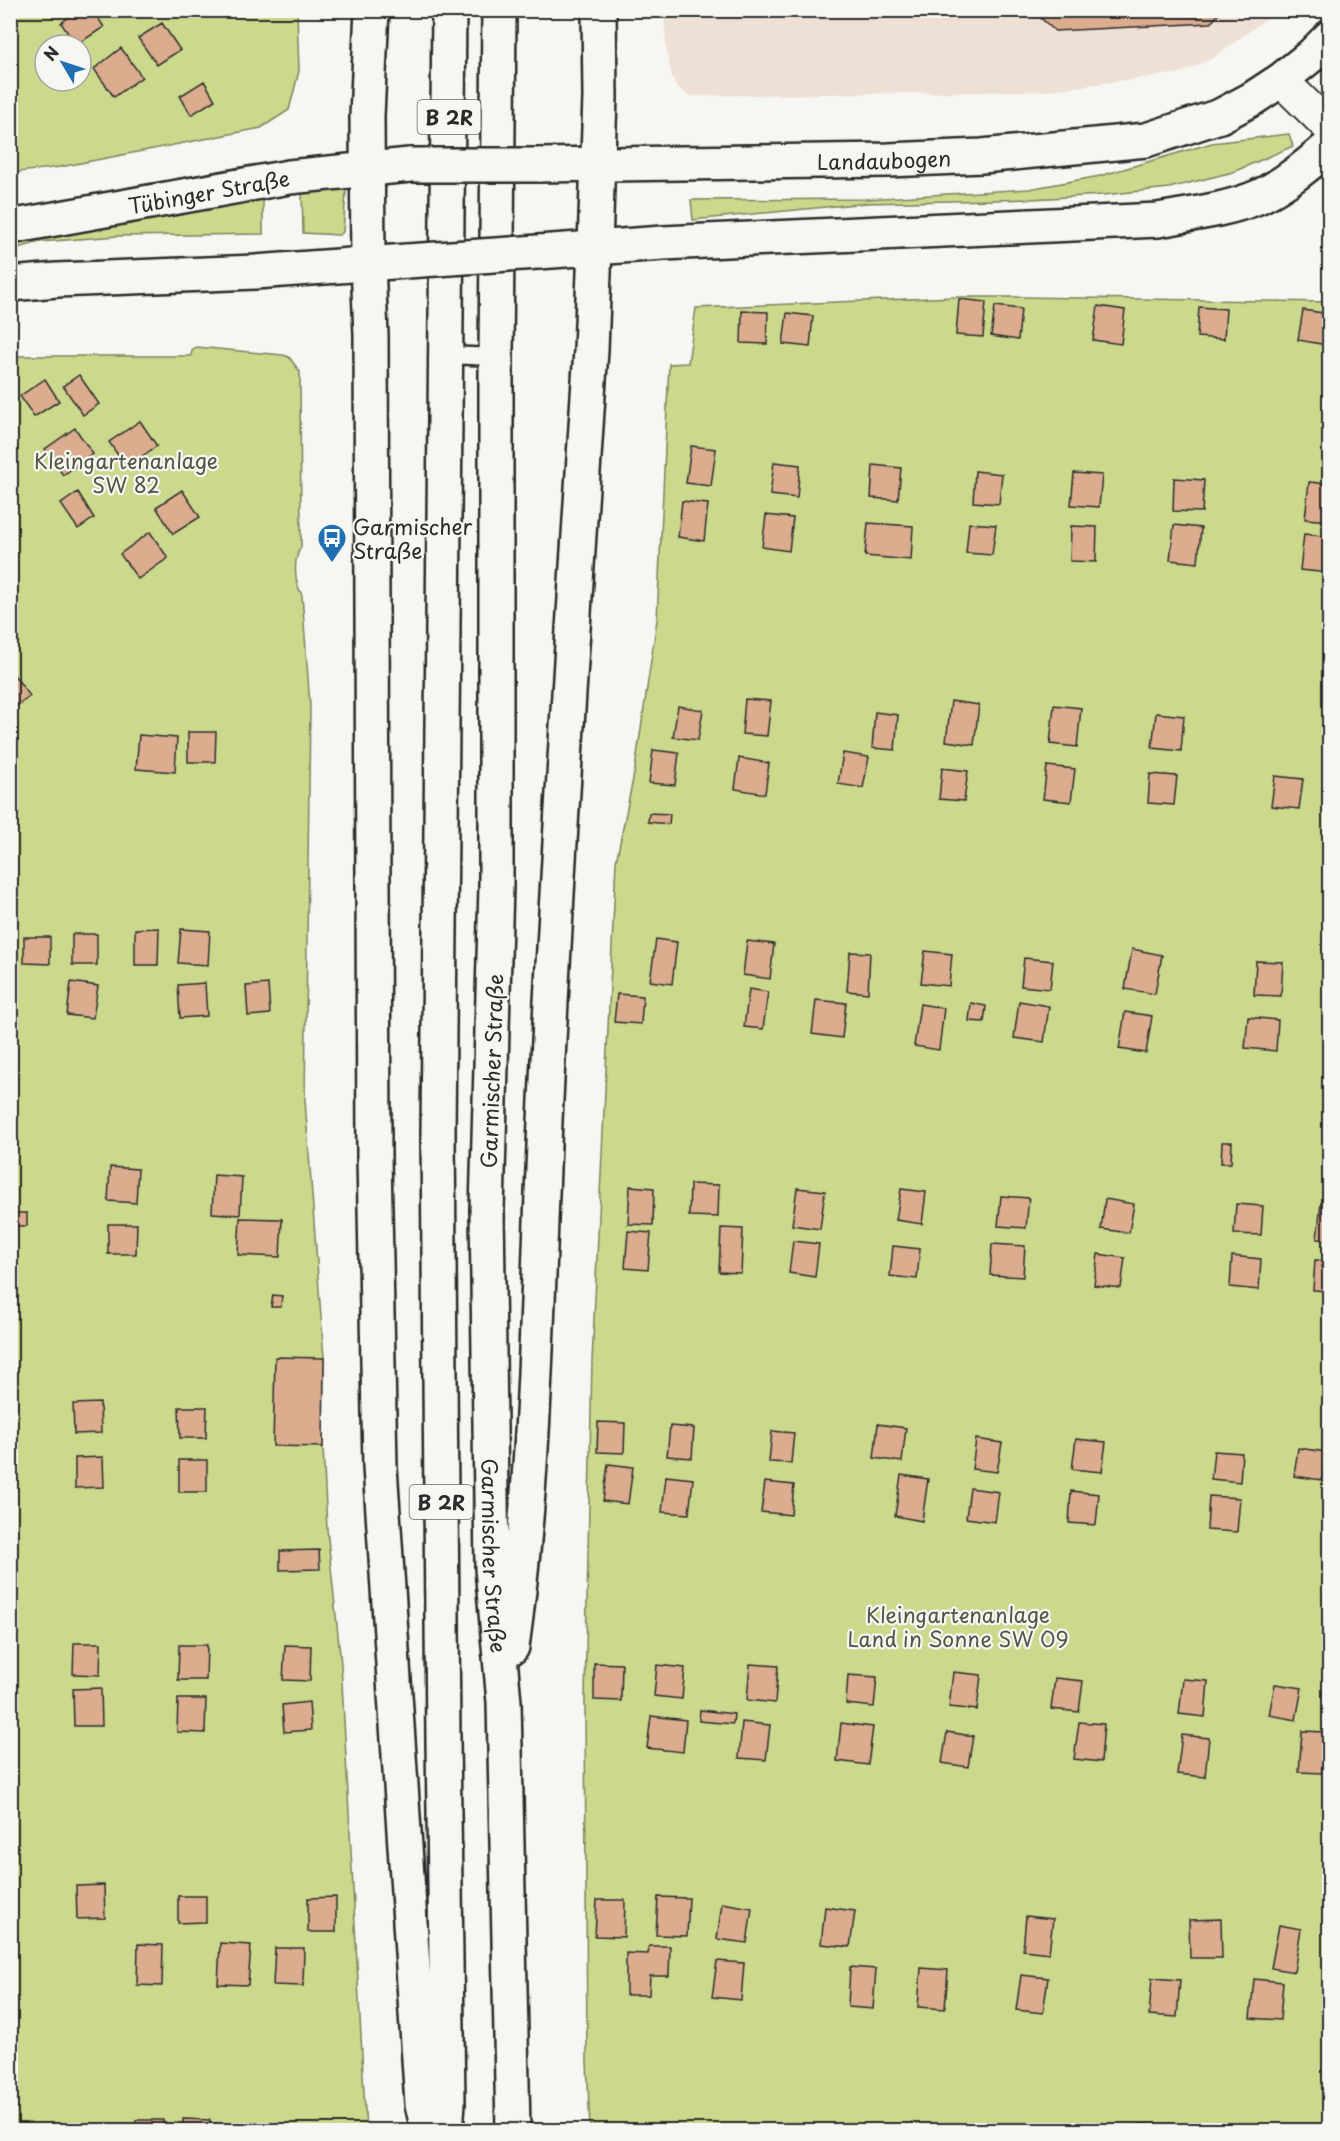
<svg xmlns="http://www.w3.org/2000/svg" width="1340" height="2141" font-family="'Playpen Sans',sans-serif">
<rect width="100%" height="100%" fill="#f6f6f2"/>
<filter id="ink" filterUnits="userSpaceOnUse"><feTurbulence type="fractalNoise" baseFrequency=".0167" numOctaves="2"/><feDisplacementMap in="SourceGraphic" scale="12" xChannelSelector="R" yChannelSelector="G"/><feConvolveMatrix kernelMatrix="1 2 1 2 8 2 1 2 1" color-interpolation-filters="sRGB"/></filter>
<g filter="url(#ink)">
<!-- built -->
<path fill="#eee0d4" d="M 664,11 L 1277,11 L 1213,58 L 1180,73 L 1044,91 L 689,96 L 676,86 L 671,74 L 666,46 Z"/>
<!-- green -->
<path fill="#cbd98d" stroke="#7b825c" stroke-width="1.5" fill-rule="evenodd" d="M 10,11 L 297,11 L 299,71 L 289,110 L 261,128 L 60,167 L 11,173 ZM 45,45 L 81,45 L 81,81 L 45,81 Z
M 1289,134 L 1293,146 L 1233,172 L 1169,188 L 1103,195 L 1031,199 L 866,203 L 693,220 L 691,200 L 866,199 L 1029,189 L 1100,176 L 1212,143 Z
M 340,186 L 344,188 L 346,192 L 343,232 L 339,235 L 303,233 L 302,191 Z
M 263,199 L 263,234 L 118,236 L 40,242 L 11,250 L 11,241 Z
M 955,297 L 1019,297 L 1329,302 L 1329,2130 L 590,2130 L 587,2061 L 585,1699 L 592,1361 L 616,862 L 635,769 L 657,620 L 669,364 L 688,363 L 696,308 Z
M 196,347 L 283,355 L 289,357 L 300,372 L 301,547 C 293,559 294,582 302,595 L 310,706 L 305,1100 L 324,1358 L 323,1447 L 327,1529 L 341,1664 L 366,2130 L 11,2130 L 10,356 L 191,356 L 192,350 Z"/>
<!-- building -->
<path fill="#dbac8d" stroke="#2b2b2b" stroke-width="1.5" d="M 79,10 L 93,10 L 104,27 L 76,45 L 61,23 Z
M 1032,10 L 1222,10 L 1211,23 L 1055,31 Z
M 162,23 L 180,50 L 157,65 L 138,38 Z
M 121,48 L 142,77 L 114,97 L 94,69 Z
M 204,81 L 215,100 L 191,115 L 180,96 Z
M 959,299 L 986,302 L 983,337 L 956,335 Z
M 995,306 L 1021,309 L 1018,340 L 991,336 Z
M 1098,306 L 1125,310 L 1121,344 L 1093,340 Z
M 1199,307 L 1226,309 L 1224,339 L 1197,337 Z
M 1303,310 L 1330,314 L 1327,345 L 1298,340 Z
M 742,311 L 768,312 L 767,344 L 741,343 Z
M 787,313 L 813,316 L 810,347 L 783,344 Z
M 79,375 L 99,404 L 83,415 L 63,386 Z
M 45,379 L 59,401 L 34,417 L 20,396 Z
M 140,421 L 157,446 L 126,467 L 109,442 Z
M 75,428 L 93,454 L 63,475 L 45,449 Z
M 691,446 L 716,449 L 711,486 L 686,483 Z
M 774,462 L 800,465 L 797,498 L 770,495 Z
M 873,465 L 901,468 L 898,500 L 871,498 Z
M 975,471 L 1002,474 L 999,504 L 973,502 Z
M 1074,473 L 1102,475 L 1099,507 L 1071,505 Z
M 1174,478 L 1204,480 L 1202,512 L 1173,511 Z
M 1309,482 L 1330,484 L 1330,521 L 1305,519 Z
M 182,490 L 200,517 L 173,534 L 156,507 Z
M 78,492 L 94,518 L 78,529 L 61,504 Z
M 682,501 L 708,504 L 704,541 L 678,537 Z
M 766,515 L 793,518 L 789,551 L 762,547 Z
M 868,523 L 913,526 L 911,560 L 865,556 Z
M 969,523 L 996,525 L 992,555 L 966,553 Z
M 1174,525 L 1201,528 L 1198,563 L 1170,560 Z
M 1071,526 L 1097,527 L 1096,562 L 1070,561 Z
M 150,532 L 168,558 L 138,579 L 120,554 Z
M 1304,534 L 1330,537 L 1329,573 L 1300,570 Z
M 11,671 L 30,696 L 10,711 L 10,672 Z
M 745,699 L 771,701 L 767,736 L 742,734 Z
M 951,701 L 979,705 L 974,745 L 946,741 Z
M 1054,705 L 1081,708 L 1077,747 L 1050,744 Z
M 678,706 L 703,710 L 698,740 L 673,737 Z
M 875,712 L 898,715 L 895,750 L 872,748 Z
M 1156,713 L 1184,716 L 1181,751 L 1152,748 Z
M 188,732 L 216,732 L 215,762 L 188,762 Z
M 139,735 L 177,738 L 175,772 L 136,769 Z
M 653,750 L 679,753 L 675,785 L 649,783 Z
M 843,753 L 869,757 L 863,788 L 838,784 Z
M 739,758 L 769,763 L 765,794 L 735,789 Z
M 1047,766 L 1075,769 L 1071,802 L 1043,799 Z
M 942,768 L 968,771 L 964,801 L 939,799 Z
M 1150,774 L 1177,776 L 1174,805 L 1148,803 Z
M 1275,776 L 1303,779 L 1299,809 L 1271,806 Z
M 649,813 L 670,814 L 669,824 L 648,822 Z
M 159,928 L 158,965 L 135,965 L 135,929 Z
M 181,929 L 210,931 L 208,965 L 178,963 Z
M 72,934 L 97,934 L 97,965 L 72,965 Z
M 24,937 L 50,937 L 50,964 L 24,963 Z
M 656,939 L 677,942 L 672,984 L 650,981 Z
M 747,941 L 774,944 L 770,979 L 743,975 Z
M 1132,949 L 1162,955 L 1155,994 L 1125,989 Z
M 925,951 L 952,954 L 949,986 L 921,983 Z
M 850,952 L 870,953 L 868,993 L 847,991 Z
M 1024,958 L 1053,961 L 1050,989 L 1021,986 Z
M 1256,961 L 1283,962 L 1281,996 L 1254,995 Z
M 71,982 L 98,986 L 93,1018 L 67,1015 Z
M 205,983 L 207,1016 L 180,1018 L 178,985 Z
M 268,984 L 270,1014 L 248,1016 L 246,986 Z
M 749,989 L 768,992 L 763,1029 L 744,1027 Z
M 617,994 L 643,996 L 641,1024 L 614,1022 Z
M 816,1000 L 846,1003 L 842,1038 L 812,1034 Z
M 1019,1001 L 1049,1006 L 1044,1042 L 1014,1038 Z
M 971,1003 L 986,1006 L 984,1022 L 969,1021 Z
M 920,1004 L 944,1008 L 939,1050 L 914,1046 Z
M 1125,1012 L 1152,1016 L 1146,1053 L 1119,1049 Z
M 1248,1017 L 1278,1020 L 1276,1051 L 1245,1048 Z
M 1222,1142 L 1232,1142 L 1231,1163 L 1221,1163 Z
M 110,1167 L 138,1169 L 136,1203 L 108,1201 Z
M 214,1175 L 242,1177 L 240,1215 L 212,1213 Z
M 690,1184 L 719,1185 L 718,1217 L 689,1216 Z
M 630,1186 L 654,1188 L 653,1225 L 628,1224 Z
M 797,1188 L 825,1191 L 820,1229 L 792,1225 Z
M 901,1189 L 926,1192 L 922,1224 L 896,1220 Z
M 1001,1196 L 1029,1198 L 1026,1228 L 998,1226 Z
M 1105,1199 L 1134,1204 L 1129,1233 L 1101,1229 Z
M 1321,1203 L 1330,1203 L 1330,1240 L 1317,1239 Z
M 1236,1204 L 1263,1206 L 1261,1235 L 1234,1234 Z
M 10,1213 L 27,1213 L 27,1226 L 10,1226 Z
M 240,1218 L 282,1219 L 280,1257 L 238,1255 Z
M 108,1224 L 137,1224 L 136,1254 L 108,1254 Z
M 721,1228 L 743,1229 L 741,1273 L 719,1272 Z
M 628,1231 L 651,1233 L 648,1270 L 625,1268 Z
M 793,1241 L 819,1244 L 815,1277 L 789,1273 Z
M 992,1244 L 1025,1246 L 1023,1277 L 990,1275 Z
M 893,1246 L 920,1249 L 917,1279 L 890,1276 Z
M 1098,1254 L 1125,1258 L 1121,1288 L 1094,1285 Z
M 1232,1256 L 1261,1259 L 1259,1290 L 1230,1287 Z
M 1315,1260 L 1330,1261 L 1330,1291 L 1313,1290 Z
M 273,1295 L 282,1296 L 281,1307 L 271,1307 Z
M 275,1357 L 324,1358 L 323,1447 L 273,1446 Z
M 100,1403 L 101,1433 L 74,1434 L 73,1404 Z
M 179,1407 L 207,1407 L 206,1438 L 180,1438 Z
M 598,1422 L 625,1423 L 624,1453 L 597,1452 Z
M 878,1424 L 906,1428 L 902,1462 L 874,1458 Z
M 670,1426 L 694,1428 L 692,1458 L 667,1456 Z
M 772,1431 L 794,1433 L 791,1463 L 769,1462 Z
M 976,1439 L 1002,1443 L 997,1472 L 972,1469 Z
M 1076,1439 L 1106,1442 L 1102,1472 L 1072,1469 Z
M 1298,1448 L 1326,1452 L 1322,1480 L 1294,1476 Z
M 1214,1451 L 1242,1453 L 1240,1482 L 1211,1479 Z
M 103,1457 L 104,1487 L 75,1488 L 75,1458 Z
M 179,1460 L 207,1460 L 207,1492 L 179,1492 Z
M 608,1464 L 633,1467 L 628,1504 L 603,1501 Z
M 901,1475 L 928,1479 L 922,1521 L 895,1516 Z
M 666,1476 L 693,1479 L 689,1514 L 662,1512 Z
M 765,1482 L 794,1485 L 791,1515 L 761,1512 Z
M 970,1488 L 999,1492 L 995,1522 L 966,1518 Z
M 1071,1491 L 1099,1494 L 1096,1525 L 1069,1523 Z
M 1209,1496 L 1240,1498 L 1237,1532 L 1207,1530 Z
M 319,1550 L 320,1569 L 280,1570 L 280,1551 Z
M 74,1643 L 101,1643 L 100,1675 L 73,1674 Z
M 179,1645 L 207,1645 L 206,1680 L 178,1680 Z
M 285,1645 L 311,1646 L 310,1681 L 283,1680 Z
M 594,1663 L 622,1664 L 621,1701 L 594,1700 Z
M 750,1664 L 778,1666 L 775,1703 L 747,1700 Z
M 657,1665 L 685,1668 L 682,1699 L 654,1696 Z
M 953,1672 L 981,1675 L 977,1710 L 949,1707 Z
M 848,1675 L 877,1677 L 874,1707 L 846,1704 Z
M 1055,1678 L 1083,1681 L 1079,1712 L 1051,1709 Z
M 1183,1679 L 1208,1681 L 1205,1717 L 1179,1714 Z
M 1275,1684 L 1302,1688 L 1296,1720 L 1269,1715 Z
M 101,1688 L 102,1726 L 74,1726 L 73,1689 Z
M 178,1699 L 206,1699 L 205,1733 L 177,1732 Z
M 309,1702 L 311,1730 L 284,1732 L 282,1705 Z
M 700,1710 L 734,1714 L 733,1724 L 699,1721 Z
M 651,1716 L 686,1720 L 683,1752 L 647,1748 Z
M 742,1722 L 770,1725 L 766,1760 L 739,1758 Z
M 1079,1722 L 1104,1724 L 1101,1762 L 1074,1759 Z
M 841,1723 L 873,1727 L 868,1765 L 837,1761 Z
M 1302,1731 L 1325,1732 L 1322,1773 L 1299,1772 Z
M 947,1732 L 973,1736 L 968,1767 L 942,1763 Z
M 1182,1735 L 1209,1738 L 1205,1777 L 1177,1774 Z
M 104,1885 L 105,1918 L 77,1919 L 76,1886 Z
M 178,1896 L 206,1896 L 206,1922 L 178,1923 Z
M 336,1897 L 336,1932 L 308,1932 L 308,1898 Z
M 658,1897 L 689,1898 L 687,1936 L 656,1935 Z
M 597,1900 L 625,1900 L 624,1937 L 595,1936 Z
M 722,1903 L 752,1908 L 747,1943 L 717,1939 Z
M 825,1907 L 855,1911 L 850,1947 L 821,1944 Z
M 1026,1916 L 1053,1919 L 1049,1953 L 1023,1950 Z
M 1221,1919 L 1222,1958 L 1190,1958 L 1189,1920 Z
M 1279,1925 L 1301,1929 L 1294,1972 L 1271,1968 Z
M 220,1943 L 251,1945 L 248,1985 L 218,1984 Z
M 138,1944 L 163,1945 L 162,1986 L 137,1985 Z
M 649,1946 L 670,1946 L 669,1976 L 650,1976 L 649,1995 L 626,1995 L 626,1953 L 648,1954 Z
M 275,1948 L 304,1948 L 303,1986 L 273,1985 Z
M 717,1961 L 744,1963 L 741,2000 L 712,1997 Z
M 850,1967 L 876,1969 L 873,2009 L 848,2007 Z
M 921,1968 L 948,1970 L 945,2009 L 918,2007 Z
M 1021,1975 L 1048,1978 L 1043,2013 L 1016,2010 Z
M 1152,1978 L 1180,1980 L 1177,2017 L 1149,2015 Z
M 1254,1979 L 1283,1982 L 1280,2020 L 1250,2018 Z
M 183,2119 L 210,2120 L 210,2130 L 183,2130 Z
M 136,2120 L 163,2120 L 163,2130 L 136,2130 Z
M 1139,2124 L 1174,2126 L 1174,2130 L 1138,2130 Z"/>
<g fill="none" stroke-linecap="round" stroke-linejoin="round">
<!-- lane casing -->
<g stroke="#2b2b2b" stroke-width="21">
<path id="lane" d="M 446,355 L 496,357"/>
</g>
<!-- street casing -->
<g stroke="#2b2b2b" stroke-width="36">
<path id="street" d="M 1281,80 L 1330,128"/>
</g>
<!-- secondary casing -->
<g stroke="#2b2b2b" stroke-width="38">
<g id="secondary">
<path id="s1" d="M 538,165 L 888,160 L 982,156 L 1146,140 L 1220,116 L 1252,99 L 1281,80 L 1312,55 L 1330,37"/>
<path id="s2" d="M 10,227 L 289,177 L 410,165"/>
<path d="M 595,247 L 600,97 L 599,10"/>
<path d="M 538,252 L 663,243 L 1158,220 C 1190,214 1227,210 1258,197 C 1284,185 1308,165 1330,146"/>
<path d="M 368,264 L 367,116 L 372,10"/>
<path d="M 10,284 L 57,280 L 255,272 L 407,261"/>
</g>
</g>
<!-- highway casing -->
<g stroke="#2b2b2b" stroke-width="38">
<g id="highway">
<path id="s3" d="M 499,10 L 496,357 L 496,886 L 487,1210 L 492,1568 L 504,1702 L 513,2130"/>
<path d="M 368,264 L 371,335 L 374,1157 L 380,1467 L 422,2104 L 428,2130"/>
<path d="M 512,1647 C 538,1459 537,1269 547,1080 C 559,836 575,593 591,350 L 595,247"/>
<path d="M 446,2130 L 448,2103 L 443,1741 L 438,1134 L 449,10"/>
</g>
</g>
<!-- lane -->
<use href="#lane" stroke="#f6f6f2" stroke-width="16"/>
<!-- street -->
<use href="#street" stroke="#f6f6f2" stroke-width="32"/>
<!-- secondary -->
<use href="#secondary" stroke="#f6f6f2" stroke-width="33"/>
<!-- highway -->
<use href="#highway" stroke="#f6f6f2" stroke-width="33"/>
<!-- secondary-bridge casing -->
<g stroke="#2b2b2b" stroke-width="38" stroke-linecap="butt">
<path id="secondary-bridge" d="M 410,165 L 538,165
M 407,261 L 538,252"/>
</g>
<!-- secondary-bridge -->
<use href="#secondary-bridge" stroke="#f6f6f2" stroke-width="33"/>
</g>
</g>
<!-- icons -->
<defs>
<g id="bus-pin" transform="scale(1.5)"><path d="M0 17L-7.5 6A9.5 9.5 0 1 1 7.5 6Z" fill="#1f6fb2" stroke="#f6f6f2"/><path d="M-5-6H5V4H4V6H2V4H-2V6H-4V4H-5ZM-3.5-4V0h7V-4ZM-3.5 1.2v1.5H-2V1.2ZM2 1.2v1.5H3.5V1.2Z" fill="#fff"/></g>
</defs>
<g fill-rule="evenodd">
<use href="#bus-pin" x="332" y="538"/>
</g>
<g text-anchor="middle" dominant-baseline="central" stroke-width="4.5" stroke-linejoin="round" paint-order="stroke">
<!-- shield labels -->
<g fill="#f6f6f2" stroke="#686867" stroke-width="1.5">
<rect x="417.5" y="100" width="63" height="34" rx="4.5"/>
<rect x="409.5" y="1485" width="63" height="34" rx="4.5"/>
</g>
<g font-size="20" font-weight="bold" fill="#2b2b2b">
<text x="449" y="117">B 2R</text>
<text x="441" y="1502">B 2R</text>
</g>
<!-- street labels -->
<g font-size="21" fill="#2b2b2b" stroke="#f6f6f2">
<text stroke="none"><textPath href="#s1" startOffset="346">Landaubogen</textPath></text>
<text stroke="none"><textPath href="#s2" startOffset="202">Tübinger Straße</textPath></text>
<text transform="translate(491 1071) rotate(-88)">Garmischer Straße</text>
<text stroke="none"><textPath href="#s3" startOffset="1546">Garmischer Straße</textPath></text>
</g>
<!-- park labels -->
<g font-size="21" fill="#535644" stroke="#f6f6f2">
<text x="126" y="460">Kleingartenanlage<tspan x="126" dy="24">SW 82</tspan></text>
<text x="958" y="1614">Kleingartenanlage<tspan x="958" dy="24">Land in Sonne SW 09</tspan></text>
</g>
<!-- poi labels -->
<g font-size="21" fill="#2b2b2b" stroke="#f6f6f2" text-anchor="start">
<text x="353" y="526">Garmischer<tspan x="353" dy="24">Straße</tspan></text>
</g>
</g>
<!-- margin -->
<rect width="1340" height="2141" fill="none" stroke="#f6f6f2" stroke-width="36"/>
<rect x="18" y="18" width="1304" height="2105" fill="none" stroke="#2b2b2b" stroke-width="2" filter="url(#ink)"/>
<!-- north arrow -->
<g transform="translate(63 63) rotate(309)"><circle r="28" fill="#f6f6f2" stroke="#a5a5a2" stroke-width="1.5"/>
<path d="M0-4.5L10 22L0 15L-10 22Z" fill="#1f6fb2"/>
<text y="-9" font-size="16" font-weight="bold" text-anchor="middle" fill="#2b2b2b">N</text>
</g>
</svg>
